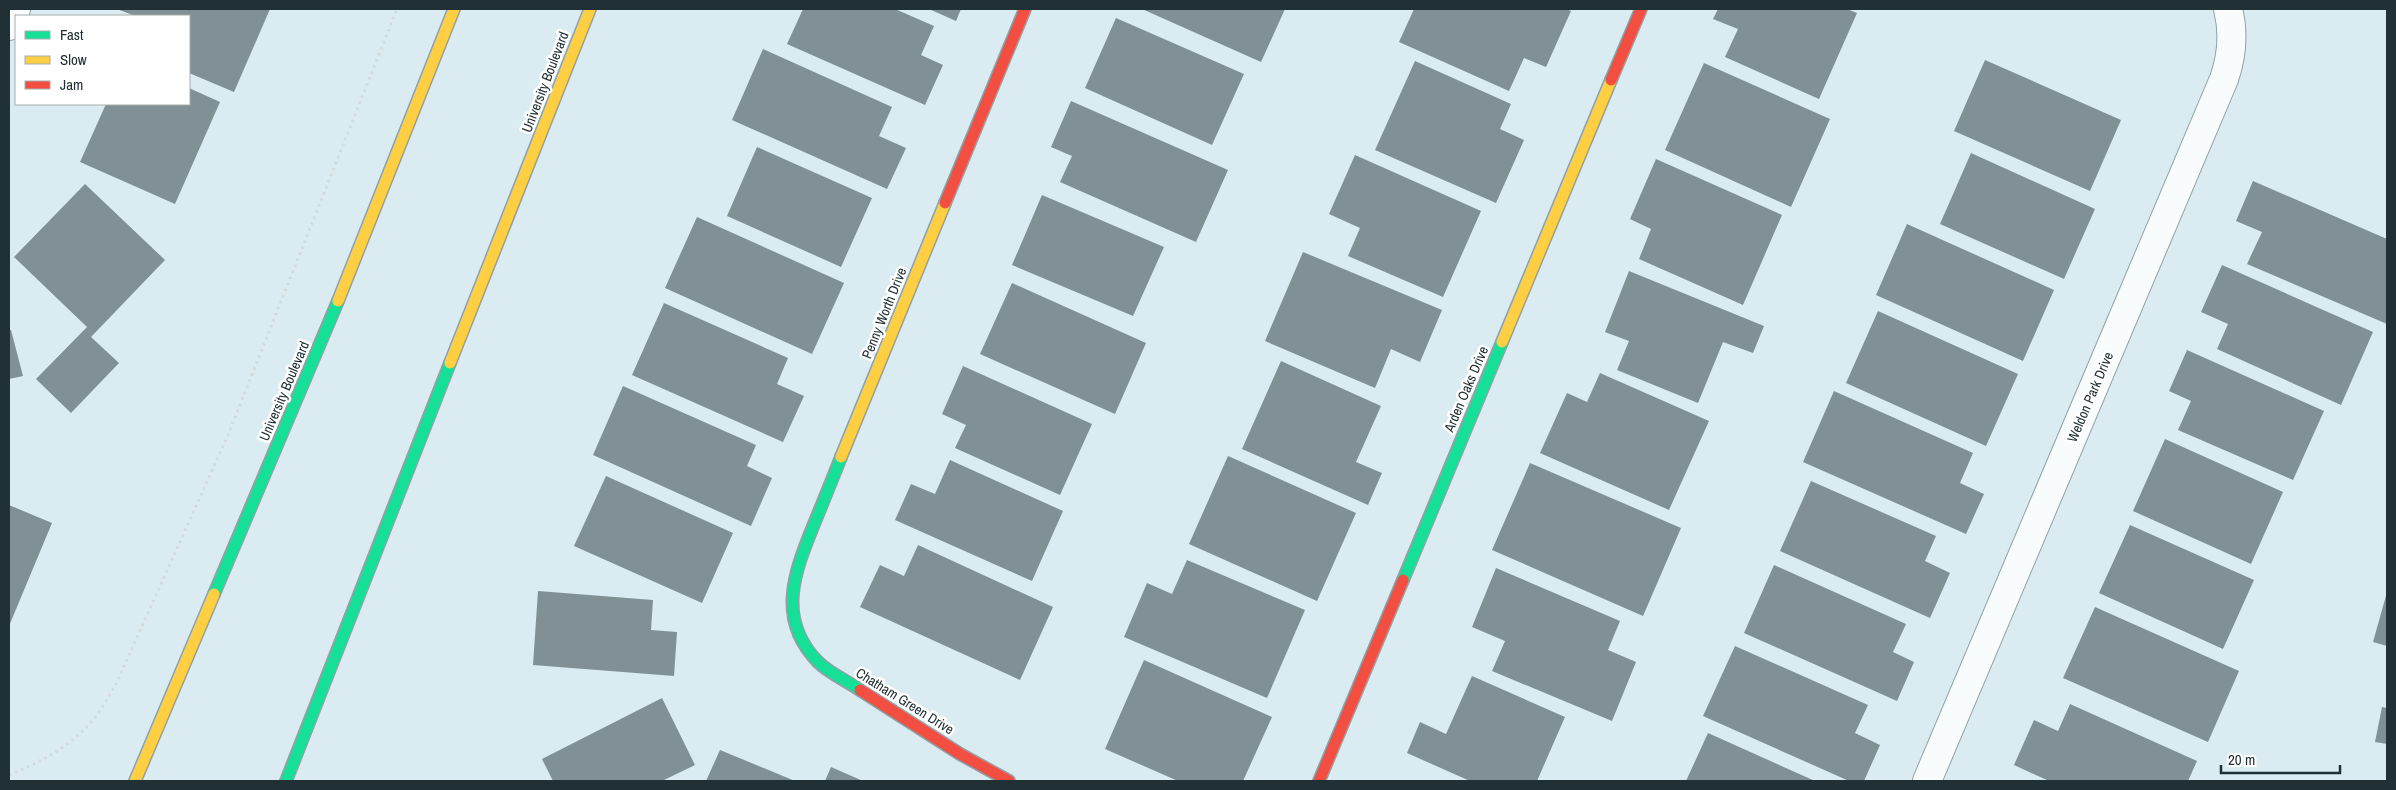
<svg xmlns="http://www.w3.org/2000/svg" width="2396" height="790" font-family="'Archivo Narrow',sans-serif">
<rect width="100%" height="100%" fill="#daecf1"/>
<!-- building -->
<path fill="#809094" d="M 117,9 L 270,9 L 234,92 L 189,73 L 189,16 L 135,16 Z
M 803,9 L 895,9 L 934,26 L 921,55 L 943,65 L 925,105 L 787,44 Z
M 929,9 L 961,9 L 956,21 Z
M 1142,9 L 1285,9 L 1261,62 Z
M 1414,9 L 1566,9 L 1571,11 L 1546,67 L 1524,58 L 1509,91 L 1399,42 Z
M 1718,9 L 1847,9 L 1857,13 L 1819,99 L 1725,57 L 1738,29 L 1713,19 Z
M 1116,18 L 1244,74 L 1212,145 L 1085,88 Z
M 763,49 L 892,107 L 879,136 L 906,148 L 887,189 L 732,120 Z
M 1985,60 L 2121,120 L 2090,191 L 1954,131 Z
M 1415,61 L 1511,104 L 1500,129 L 1524,140 L 1496,203 L 1375,150 Z
M 1704,63 L 1830,119 L 1791,207 L 1665,150 Z
M 189,88 L 220,102 L 175,204 L 80,162 L 106,104 L 189,104 Z
M 1071,101 L 1228,170 L 1196,242 L 1060,182 L 1072,156 L 1051,147 Z
M 757,147 L 872,198 L 841,267 L 727,216 Z
M 1971,153 L 2095,209 L 2064,279 L 1940,224 Z
M 1355,155 L 1481,211 L 1443,297 L 1348,256 L 1360,228 L 1329,214 Z
M 1656,159 L 1782,215 L 1743,305 L 1639,259 L 1651,229 L 1630,219 Z
M 2253,181 L 2387,239 L 2387,324 L 2247,264 L 2262,232 L 2236,221 Z
M 85,184 L 165,260 L 91,337 L 119,363 L 71,413 L 36,379 L 87,327 L 14,257 Z
M 1042,195 L 1164,247 L 1133,316 L 1012,265 Z
M 697,217 L 844,283 L 812,354 L 665,288 Z
M 1907,224 L 2054,290 L 2023,361 L 1876,295 Z
M 1303,252 L 1442,310 L 1420,362 L 1391,349 L 1375,388 L 1265,341 Z
M 2222,265 L 2373,332 L 2341,405 L 2217,349 L 2228,324 L 2201,312 Z
M 1629,271 L 1764,326 L 1753,353 L 1723,342 L 1698,403 L 1617,370 L 1629,341 L 1605,332 Z
M 1012,283 L 1146,343 L 1115,414 L 980,354 Z
M 664,303 L 788,358 L 777,384 L 804,396 L 783,442 L 632,375 Z
M 1878,311 L 2018,374 L 1986,446 L 1846,383 Z
M 9,330 L 11,330 L 23,376 L 9,379 Z
M 2187,350 L 2324,411 L 2293,480 L 2178,430 L 2191,401 L 2169,391 Z
M 1281,361 L 1381,406 L 1356,462 L 1382,473 L 1368,505 L 1242,449 Z
M 963,366 L 1092,424 L 1060,495 L 955,448 L 966,425 L 942,414 Z
M 1600,373 L 1709,421 L 1669,510 L 1540,453 L 1567,393 L 1587,402 Z
M 623,386 L 756,445 L 747,466 L 772,478 L 751,526 L 593,455 Z
M 1834,391 L 1973,453 L 1960,483 L 1984,494 L 1966,534 L 1803,462 Z
M 2165,439 L 2283,492 L 2251,564 L 2133,511 Z
M 1228,456 L 1356,513 L 1317,601 L 1189,544 Z
M 950,460 L 1063,511 L 1032,581 L 895,520 L 911,484 L 935,494 Z
M 1530,463 L 1681,528 L 1643,616 L 1492,550 Z
M 606,476 L 733,533 L 702,603 L 574,546 Z
M 1811,481 L 1936,536 L 1925,561 L 1950,573 L 1930,618 L 1780,551 Z
M 9,505 L 52,523 L 9,626 Z
M 2130,525 L 2254,580 L 2223,649 L 2099,593 Z
M 918,545 L 1053,607 L 1020,680 L 860,607 L 880,565 L 904,576 Z
M 1187,560 L 1305,610 L 1267,698 L 1124,637 L 1147,583 L 1172,594 Z
M 1774,565 L 1906,624 L 1893,652 L 1914,662 L 1897,701 L 1744,633 Z
M 1496,568 L 1620,621 L 1608,650 L 1636,662 L 1612,721 L 1492,671 L 1505,641 L 1472,627 Z
M 538,591 L 653,600 L 651,630 L 677,632 L 674,676 L 533,665 Z
M 2387,592 L 2387,646 L 2373,642 Z
M 2095,607 L 2239,671 L 2208,742 L 2063,678 Z
M 1735,646 L 1868,705 L 1855,733 L 1880,745 L 1864,781 L 1849,781 L 1703,716 Z
M 1144,660 L 1272,717 L 1243,781 L 1178,781 L 1105,749 Z
M 1472,676 L 1565,717 L 1537,781 L 1470,781 L 1407,753 L 1420,722 L 1446,734 Z
M 662,698 L 695,765 L 662,781 L 553,781 L 542,759 Z
M 2070,704 L 2197,761 L 2188,781 L 2049,781 L 2014,765 L 2034,720 L 2058,731 Z
M 2382,707 L 2387,708 L 2387,744 L 2375,742 Z
M 1708,733 L 1815,781 L 1686,781 Z
M 720,750 L 795,781 L 706,781 Z
M 831,767 L 863,781 L 825,781 Z"/>
<g fill="none" stroke-linecap="round" stroke-linejoin="round">
<!-- street casing -->
<g stroke="#91a1a5" stroke-width="30">
<path id="street" d="M 9,26 L 16,9
M 1927,781 L 2224,79 C 2232,56 2234,33 2228,9"/>
</g>
<!-- fast casing -->
<g stroke="#91a1a5" stroke-width="14">
<path id="fast" d="M 841,457 C 832,480 823,502 814,524 C 794,573 776,619 818,662 C 829,673 847,681 860,690
M 1403,580 L 1502,342
M 214,594 L 338,301
M 286,781 L 450,363"/>
</g>
<!-- slow casing -->
<g stroke="#91a1a5" stroke-width="14">
<path id="slow" d="M 338,301 L 454,9
M 1502,342 L 1611,80
M 450,363 L 590,9
M 841,457 L 945,203
M 135,781 L 214,594"/>
</g>
<!-- jam casing -->
<g stroke="#91a1a5" stroke-width="14">
<path id="jam" d="M 1611,80 L 1641,9
M 945,203 L 1025,9
M 860,690 L 960,754 L 1009,781
M 1319,781 L 1403,580"/>
</g>
<!-- path -->
<path stroke="#d4d9db" stroke-width="3" stroke-dasharray="2.5 4" stroke-linecap="butt" d="M 9,775 C 41,762 70,747 93,720 C 102,710 109,695 116,684 L 228,435 L 397,9"/>
<!-- street -->
<use href="#street" stroke="#f9fcfd" stroke-width="28"/>
<!-- fast -->
<use href="#fast" stroke="#16e098" stroke-width="11"/>
<!-- slow -->
<use href="#slow" stroke="#ffcf43" stroke-width="11"/>
<!-- jam -->
<use href="#jam" stroke="#f24e42" stroke-width="11"/>
</g>
<g text-anchor="middle" dominant-baseline="central" stroke-width="5" stroke-linejoin="round" paint-order="stroke">
<!-- street labels -->
<g font-size="14" fill="#203035" stroke="#fff">
<text transform="translate(545 82) rotate(-69)">University Boulevard</text>
<text transform="translate(884 313) rotate(-68)">Penny Worth Drive</text>
<text transform="translate(1466 389) rotate(-67)">Arden Oaks Drive</text>
<text transform="translate(284 391) rotate(-67)">University Boulevard</text>
<text transform="translate(2090 397) rotate(-67)">Weldon Park Drive</text>
<text transform="translate(905 701) rotate(32)">Chatham Green Drive</text>
</g>
</g>
<!-- border -->
<rect width="2396" height="790" fill="none" stroke="#203035" stroke-width="20"/>
<!-- legend -->
<rect x="15" y="15" width="175" height="90" fill="#ffffff" stroke="#a6acae"/>
<rect x="25" y="31" width="25" height="8" fill="#16e098" stroke="#a6acae"/>
<text x="60" y="40" font-size="15" fill="#203035">Fast</text>
<rect x="25" y="56" width="25" height="8" fill="#ffcf43" stroke="#a6acae"/>
<text x="60" y="65" font-size="15" fill="#203035">Slow</text>
<rect x="25" y="81" width="25" height="8" fill="#f24e42" stroke="#a6acae"/>
<text x="60" y="90" font-size="15" fill="#203035">Jam</text>
<!-- scale -->
<path d="M2221 765v8h119v-8" fill="none" stroke="#203035" stroke-width="2.5"/>
<text x="2228" y="765" font-size="15" fill="#203035" stroke="#ffffff" stroke-width="4" paint-order="stroke">20 m</text>
</svg>
